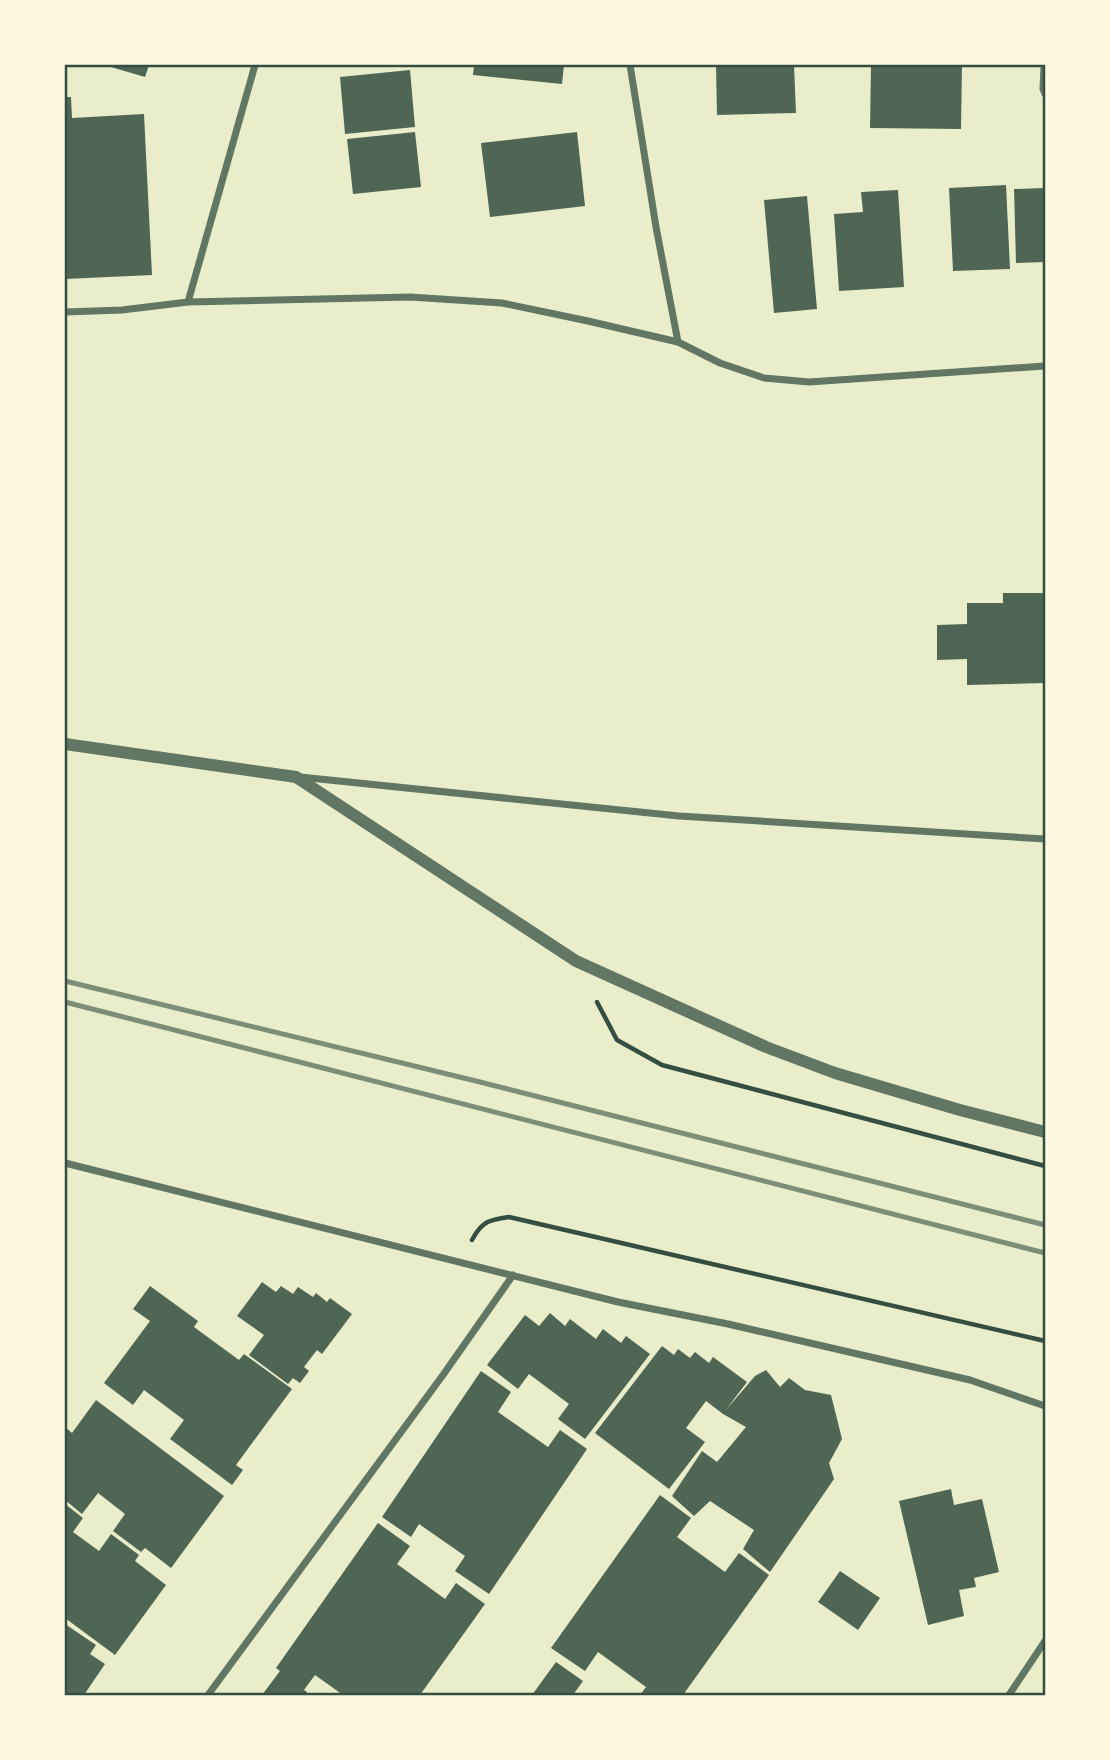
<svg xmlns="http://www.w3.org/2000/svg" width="1110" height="1760" font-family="Figtree,sans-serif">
<rect width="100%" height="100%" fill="#e9edc9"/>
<!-- building -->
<path fill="#4f6655" d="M 104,65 L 149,65 L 145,77 Z
M 474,65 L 564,65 L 562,84 L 473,75 Z
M 716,65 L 794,65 L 796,113 L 717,115 Z
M 871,65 L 962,65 L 961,129 L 870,128 Z
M 410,70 L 415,127 L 345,134 L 340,77 Z
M 65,97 L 71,97 L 72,118 L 144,114 L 152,275 L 65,279 Z
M 415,132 L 421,187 L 353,194 L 347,139 Z
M 577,132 L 585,206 L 490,217 L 481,143 Z
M 1006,185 L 1010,269 L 953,271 L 949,188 Z
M 1045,188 L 1045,262 L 1016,263 L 1014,189 Z
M 898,190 L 904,287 L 839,291 L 834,214 L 863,212 L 861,192 Z
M 807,196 L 817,309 L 774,313 L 764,200 Z
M 1003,593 L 1045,593 L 1045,683 L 967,685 L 967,659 L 937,660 L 937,625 L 967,624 L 967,603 L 1003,603 Z
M 262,1282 L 276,1292 L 281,1286 L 293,1294 L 298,1287 L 313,1297 L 316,1293 L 327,1302 L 330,1298 L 352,1314 L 322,1354 L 317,1350 L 304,1367 L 309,1371 L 300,1383 L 293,1378 L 288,1384 L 249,1355 L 264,1335 L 237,1316 Z
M 150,1286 L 198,1321 L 194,1327 L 239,1360 L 244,1354 L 292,1389 L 236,1465 L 243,1470 L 232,1485 L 170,1439 L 184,1420 L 144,1390 L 133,1405 L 104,1383 L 150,1321 L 133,1309 Z
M 550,1313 L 565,1326 L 570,1319 L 596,1339 L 603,1329 L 621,1343 L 626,1336 L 650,1354 L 585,1439 L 558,1419 L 569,1404 L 529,1374 L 518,1389 L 487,1365 L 525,1315 L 539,1326 Z
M 662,1346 L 674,1355 L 678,1349 L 690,1358 L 695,1352 L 709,1363 L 713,1357 L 747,1382 L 725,1411 L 755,1376 L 766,1370 L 780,1387 L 789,1378 L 805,1390 L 831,1395 L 842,1439 L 829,1463 L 834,1479 L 770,1572 L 743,1549 L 754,1530 L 710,1501 L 694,1516 L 672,1496 L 702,1451 L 717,1462 L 746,1427 L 723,1414 L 706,1401 L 686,1428 L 705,1442 L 669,1489 L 595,1433 Z
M 481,1371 L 511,1392 L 498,1412 L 548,1447 L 560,1430 L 587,1449 L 489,1594 L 455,1571 L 465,1556 L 419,1524 L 411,1537 L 382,1517 Z
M 96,1400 L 224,1496 L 171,1568 L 145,1548 L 141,1552 L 113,1531 L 125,1514 L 98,1493 L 82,1514 L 65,1500 L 65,1427 L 72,1433 Z
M 951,1489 L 954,1505 L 982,1499 L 999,1572 L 974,1578 L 976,1587 L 959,1590 L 964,1616 L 928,1625 L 899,1501 Z
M 660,1495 L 691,1518 L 677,1537 L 725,1572 L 739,1553 L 769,1575 L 683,1695 L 640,1695 L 646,1687 L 598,1652 L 585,1671 L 551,1648 Z
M 65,1504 L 83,1518 L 73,1532 L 99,1551 L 111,1534 L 139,1555 L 135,1561 L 166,1585 L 115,1655 L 65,1618 Z
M 378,1523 L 410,1546 L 397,1564 L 445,1599 L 456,1583 L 485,1604 L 420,1695 L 343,1695 L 315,1675 L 304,1690 L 307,1692 L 305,1695 L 262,1695 L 280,1671 L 276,1668 Z
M 840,1571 L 880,1598 L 858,1630 L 818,1602 Z
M 65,1624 L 96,1645 L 90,1654 L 105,1664 L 84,1695 L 65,1695 Z
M 556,1662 L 583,1681 L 573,1695 L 532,1695 Z"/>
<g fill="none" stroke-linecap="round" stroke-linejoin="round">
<!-- path -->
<path stroke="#344e41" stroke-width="4.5" d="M 597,1002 L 617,1040 L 662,1065 L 1045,1166
M 472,1240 C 482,1221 489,1220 509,1217 L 1045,1341"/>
<!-- minor -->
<path stroke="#617663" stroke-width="7" d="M 630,65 L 656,227 L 678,342
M 1044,65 L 1043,89 L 1045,94
M 188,302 L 255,65
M 65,312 L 122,310 L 188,302 L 410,297 L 502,303 L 588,321 L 678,342 L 720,363 L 764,378 L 809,382 L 1045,366
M 300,777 L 679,816 L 1045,839
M 65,1163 L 618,1302 L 728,1324 L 970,1380 L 1045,1406
M 208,1695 L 443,1375 L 513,1275
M 1009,1695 L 1045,1641"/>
<!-- tertiary -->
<path stroke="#617663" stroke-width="12" d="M 65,744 L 296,777 L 576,961 L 766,1047 L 835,1073 L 960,1110 L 1045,1132"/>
<!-- rail -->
<path stroke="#7c8e77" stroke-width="5" d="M 65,981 L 480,1082 L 1045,1225
M 65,1002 L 1045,1253"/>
</g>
<!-- border -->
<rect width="1110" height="1760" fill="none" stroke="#fefae0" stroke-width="133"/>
<rect x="66" y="66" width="978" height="1628" fill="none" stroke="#344e41" stroke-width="2.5"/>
</svg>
